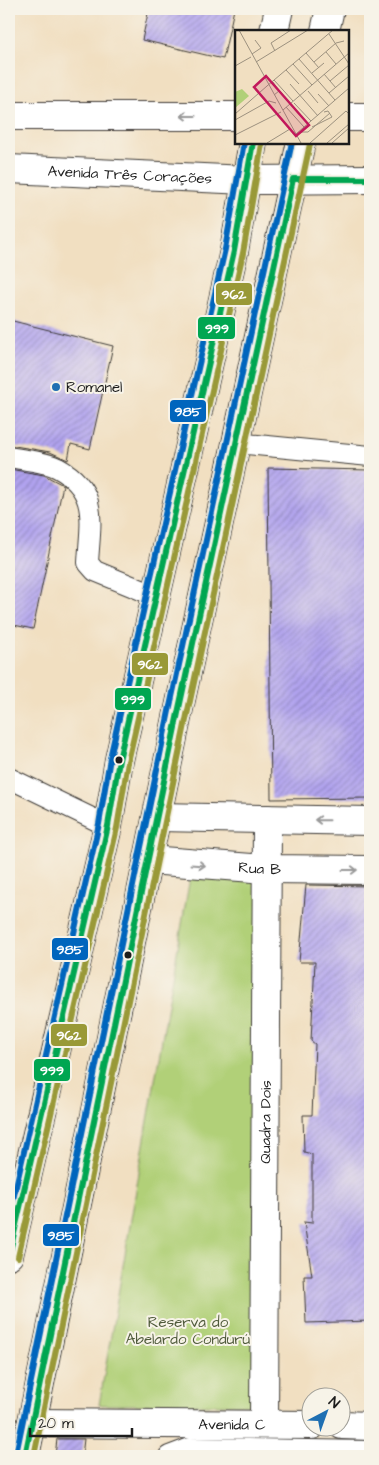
<svg xmlns="http://www.w3.org/2000/svg" width="379" height="1465" font-family="'Architects Daughter',sans-serif">
<defs>
<pattern id="building-hatch" width="6" height="6" patternUnits="userSpaceOnUse" patternTransform="scale(1.25)"><rect width="6" height="6" fill="#b1a3ef"/><path d="M-1 1l2-2M0 6l6-6M5 7l2-2" fill="none" stroke="#8f84c1"/></pattern>
</defs>
<rect width="100%" height="100%" fill="#f7f3e8"/>
<filter id="ink" filterUnits="userSpaceOnUse"><feTurbulence type="fractalNoise" baseFrequency=".02" numOctaves="2"/><feDisplacementMap in="SourceGraphic" scale="10" xChannelSelector="R" yChannelSelector="G"/><feConvolveMatrix kernelMatrix="1 2 1 2 8 2 1 2 1" color-interpolation-filters="sRGB"/></filter>
<filter id="wash" filterUnits="userSpaceOnUse"><feTurbulence type="fractalNoise" baseFrequency=".0096" numOctaves="4" result="noise"/><feDisplacementMap in="SourceGraphic" scale="20" xChannelSelector="R" yChannelSelector="G"/><feGaussianBlur stdDeviation="1.12" result="paint"/><feColorMatrix in="noise" values="0 0 0 0 0 0 0 0 0 0 0 0 0 0 0 0 0 1.4 0 .05"/><feComposite in="paint" operator="in"/></filter>
<g filter="url(#wash)">
<rect width="100%" height="100%" fill="#f1dfc1"/>
<!-- green -->
<path fill="#b1d078" stroke="#66764a" d="M 193,860 L 264,860 L 262,1405 L 99,1405 Z"/>
<g id="blocks">
<!-- building -->
<path fill="url(#building-hatch)" d="M 149,9 L 234,9 L 223,59 L 142,40 Z
M 9,320 L 113,346 L 90,449 L 71,444 L 68,460 L 50,452 L 9,445 Z
M 268,468 L 370,470 L 370,798 L 271,799 Z
M 9,469 L 44,475 L 63,485 L 33,629 L 9,624 Z
M 306,885 L 370,886 L 370,1321 L 306,1323 L 304,1276 L 312,1276 L 304,1222 L 312,1223 L 312,1154 L 304,1152 L 303,1115 L 312,1115 L 315,1044 L 311,1041 L 315,962 L 299,962 Z
M 57,1439 L 84,1439 L 82,1456 L 55,1456 Z"/>
</g>
</g>
<g filter="url(#ink)">
<use href="#blocks" fill-opacity="0" stroke="#3c3935" stroke-width="1"/>
<g fill="none" stroke-linecap="round" stroke-linejoin="round">
<!-- service casing -->
<g stroke="#3c3935" stroke-width="22">
<path id="service" d="M 236,443 L 370,456
M 9,457 C 24,460 45,461 58,468 C 100,491 90,523 88,563 L 95,571 L 156,596
M 9,778 L 108,826
M 169,1456 L 190,1448 L 370,1451"/>
</g>
<!-- minor casing -->
<g stroke="#3c3935" stroke-width="30">
<g id="minor">
<path d="M 158,817 L 370,821"/>
<path id="s1" d="M 149,860 L 266,869 L 370,870"/>
<path id="s2" d="M 32,1423 L 312,1425"/>
<path id="s3" d="M 264,1424 L 267,819"/>
<path d="M 342,1425 L 370,1426"/>
</g>
</g>
<!-- tertiary casing -->
<g stroke="#3c3935" stroke-width="30">
<g id="tertiary">
<path d="M 9,116 L 236,116"/>
<path id="s4" d="M 9,169 L 246,180"/>
</g>
</g>
<!-- primary casing -->
<g stroke="#3c3935" stroke-width="30">
<path id="primary" d="M 274,31 L 279,9
M 325,31 L 330,9
M 348,117 L 370,117
M 246,180 L 370,179
M 9,1255 L 108,826 L 119,760 L 234,251 L 253,142
M 25,1456 L 178,713 L 301,142"/>
</g>
<!-- service -->
<use href="#service" stroke="#fff" stroke-width="20"/>
<!-- minor -->
<use href="#minor" stroke="#fff" stroke-width="28"/>
<!-- tertiary -->
<use href="#tertiary" stroke="#fff" stroke-width="28"/>
<!-- primary -->
<use href="#primary" stroke="#fff" stroke-width="28"/>
<!-- bus-1 casing -->
<g stroke="#f7f3e8" stroke-width="10">
<path id="bus-1" d="M 9,1255 L 108,826 L 119,760 L 234,251 L 253,142
M 25,1456 L 178,713 L 293,179 L 370,179"/>
</g>
<!-- bus-2 casing -->
<g stroke="#f7f3e8" stroke-width="10">
<path id="bus-2" d="M 18,1257 L 117,828 L 128,762 L 243,253 L 262,144
M 34,1456 L 187,715 L 310,144"/>
</g>
<!-- bus-3 casing -->
<g stroke="#f7f3e8" stroke-width="10">
<path id="bus-3" d="M 9,1217 L 99,824 L 110,758 L 225,249 L 244,142
M 16,1454 L 169,711 L 292,142"/>
</g>
<!-- bus-1 -->
<use href="#bus-1" stroke="#00a651" stroke-width="6"/>
<!-- bus-2 -->
<use href="#bus-2" stroke="#999937" stroke-width="6"/>
<!-- bus-3 -->
<use href="#bus-3" stroke="#0065bd" stroke-width="6"/>
</g>
<!-- one-way arrows -->
<defs><path id="oneway-shaft" d="M-6 0H5M1.5-3L5.5 0L1.5 3" fill="none" stroke-width="1.6" stroke-linecap="round" stroke-linejoin="round" transform="scale(1.25)"/></defs>
<g stroke="#999">
<use href="#oneway-shaft" transform="translate(188 116) rotate(-180)"/>
<use href="#oneway-shaft" transform="translate(322 820) rotate(-179)"/>
<use href="#oneway-shaft" transform="translate(198 865) rotate(4)"/>
<use href="#oneway-shaft" transform="translate(350 870)"/>
</g>
</g>
<!-- markers -->
<circle fill="#1f6fb2" stroke="#f7f3e8" stroke-width="2" cx="56" cy="387" r="5"/>
<g fill="#1c1c1c" stroke="#f7f3e8" stroke-width="2">
<circle cx="119" cy="760" r="4.5"/>
<circle cx="128" cy="955" r="4.5"/>
</g>
<g text-anchor="middle" dominant-baseline="central" stroke-width="4" stroke-linejoin="round" paint-order="stroke">
<!-- street labels -->
<g font-size="15" fill="#1c1c1c" stroke="#f7f3e8">
<text stroke="none"><textPath href="#s4" startOffset="121">Avenida Três Corações</textPath></text>
<text stroke="none"><textPath href="#s1" startOffset="111">Rua B</textPath></text>
<text stroke="none"><textPath href="#s3" startOffset="302">Quadra Dois</textPath></text>
<text stroke="none"><textPath href="#s2" startOffset="200">Avenida C</textPath></text>
</g>
<!-- poi labels -->
<g font-size="15" fill="#1c1c1c" stroke="#f7f3e8" text-anchor="start">
<text x="66" y="387">Romanel</text>
</g>
<!-- park labels -->
<g font-size="15" fill="#505b3c" stroke="#f7f3e8">
<text x="188" y="1322">Reserva do<tspan x="188" dy="17">Abelardo Condurú</tspan></text>
</g>
</g>
<!-- overview -->
<g transform="translate(235 30)">
<rect width="114" height="114" fill="#f1dfc1"/>
<path d="M 7,59 L 14,66 L 0,78 L 0,62 Z" fill="#b1d078"/>
<path fill="none" stroke="#9c917f" stroke-width="1" d="M 4,0 L 66,113M 94,4 L 114,34M 40,21 L 36,13 L 56,0M 91,22 L 101,34M 71,23 L 84,38M 17,24 L 26,18 L 20,10M 64,29 L 100,70M 21,32 L 73,0M 79,32 L 101,13 L 109,11M 58,34 L 77,55M 0,36 L 16,27M 51,40 L 64,54M 77,43 L 89,33M 89,44 L 101,58M 39,50 L 58,71M 95,51 L 114,35M 38,52 L 44,61 L 39,65M 55,54 L 83,86M 32,56 L 98,0M 73,61 L 83,73M 94,63 L 114,46M 83,64 L 94,76M 59,73 L 76,91M 51,77 L 69,97M 48,80 L 114,23M 0,84 L 32,56M 0,90 L 34,71 L 41,73M 77,97 L 97,87 L 93,81 L 89,82M 66,102 L 73,102 L 95,83M 61,104 L 114,58M 0,105 L 46,82M 32,113 L 55,99M 75,113 L 111,81 L 114,84M 92,113 L 114,94M 97,113 L 114,98"/>
<path fill="#c2185b" fill-opacity="0.15" stroke="#c2185b" stroke-width="2.5" d="M 31,46 L 74,95 L 61,106 L 19,57 Z"/>
<rect width="114" height="114" fill="none" stroke="#1c1c1c" stroke-width="2.5"/>
</g>
<g stroke="#f7f3e8" stroke-width="2">
<rect x="215" y="282" width="38" height="24" rx="5" fill="#999937"/>
<rect x="197" y="316" width="39" height="24" rx="5" fill="#00a651"/>
<rect x="169" y="399" width="38" height="24" rx="5" fill="#0065bd"/>
<rect x="131" y="652" width="38" height="24" rx="5" fill="#999937"/>
<rect x="114" y="687" width="38" height="24" rx="5" fill="#00a651"/>
<rect x="51" y="937" width="38" height="24" rx="5" fill="#0065bd"/>
<rect x="50" y="1023" width="38" height="24" rx="5" fill="#999937"/>
<rect x="33" y="1058" width="38" height="24" rx="5" fill="#00a651"/>
<rect x="42" y="1223" width="38" height="24" rx="5" fill="#0065bd"/>
</g>
<g font-size="14" text-anchor="middle" font-weight="bold" fill="#fff">
<text x="234" y="299">962</text>
<text x="217" y="333">999</text>
<text x="188" y="416">985</text>
<text x="150" y="669">962</text>
<text x="133" y="704">999</text>
<text x="70" y="954">985</text>
<text x="69" y="1040">962</text>
<text x="52" y="1075">999</text>
<text x="61" y="1240">985</text>
</g>
<!-- margin -->
<rect width="379" height="1465" fill="none" stroke="#f7f3e8" stroke-width="30"/>
<!-- north arrow -->
<g transform="translate(326 1412) rotate(41)"><circle r="24" fill="#f7f3e8" stroke="#9f9d96"/>
<path d="M0-4L9 19L0 12L-9 19Z" fill="#1f6fb2"/>
<text y="-8" font-size="14" font-weight="bold" text-anchor="middle" fill="#1c1c1c">N</text>
</g>
<!-- scale -->
<path d="M30 1428v8h102v-8" fill="none" stroke="#1c1c1c" stroke-width="2.5"/>
<text x="38" y="1428" font-size="15" fill="#1c1c1c" stroke="#f7f3e8" stroke-width="4" paint-order="stroke">20 m</text>
</svg>
